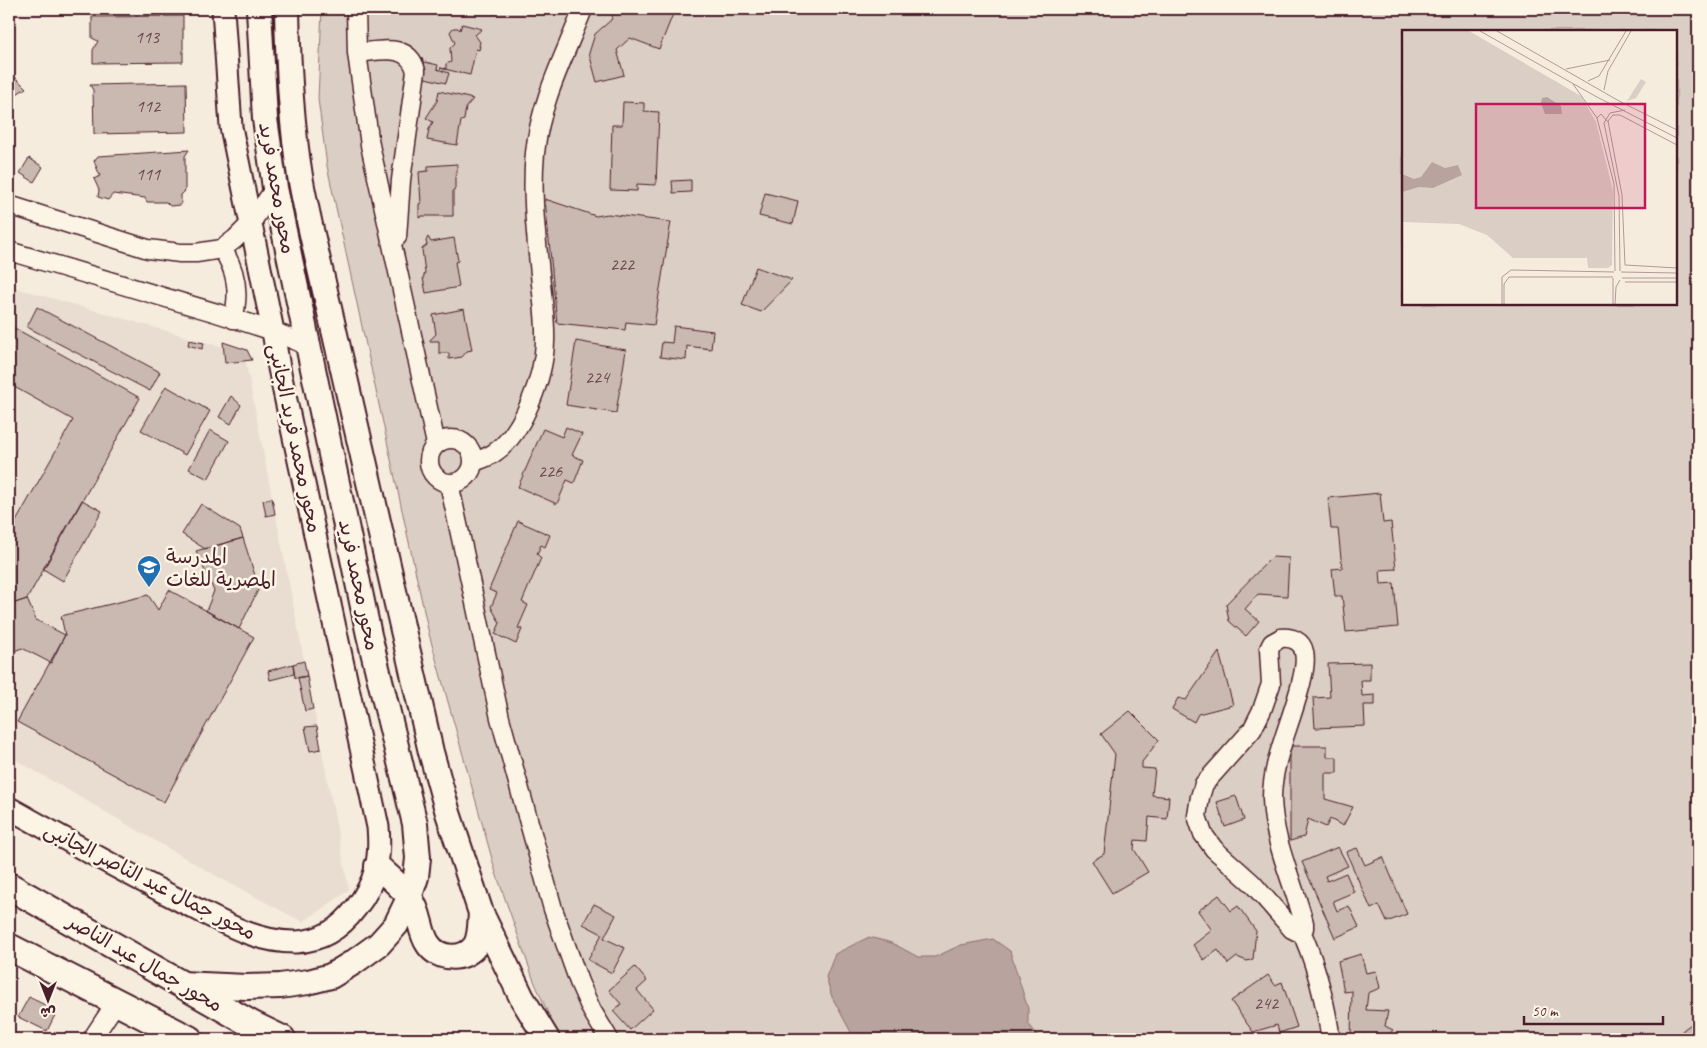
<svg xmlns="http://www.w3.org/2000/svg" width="1707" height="1048" font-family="Caveat,'Playpen Sans Arabic',sans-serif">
<rect width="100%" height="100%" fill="#f5ecde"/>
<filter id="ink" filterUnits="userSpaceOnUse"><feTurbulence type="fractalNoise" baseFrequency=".02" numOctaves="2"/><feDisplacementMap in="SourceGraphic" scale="10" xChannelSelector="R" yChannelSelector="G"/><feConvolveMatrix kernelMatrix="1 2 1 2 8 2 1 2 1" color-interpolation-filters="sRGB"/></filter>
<g filter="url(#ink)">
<!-- built -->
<path fill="#e8ddd0" d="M 9,286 L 244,353 L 349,890 L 303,922 L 218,877 L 9,756 Z"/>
<!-- green -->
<path fill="#dbcec4" stroke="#927678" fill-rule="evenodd" d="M 322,9 L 1698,9 L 1698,1039 L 562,1039 L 554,1027 L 534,981 L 496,873 L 429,634 L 327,166 L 318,99 ZM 1403,31 L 1676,31 L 1676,304 L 1403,304 Z"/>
<!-- water -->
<path fill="#b8a39e" stroke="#8c6e70" d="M 869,937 L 892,943 L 918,957 L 935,957 L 961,945 L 993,939 L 1010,951 L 1028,1009 L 1028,1023 L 1040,1039 L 864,1039 L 852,1034 L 832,997 L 826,977 L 835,954 Z"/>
<!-- building -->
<path fill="#cab9b1" stroke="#4a1f2b" d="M 482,9 L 496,9 L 494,14 Z
M 615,9 L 675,9 L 659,49 L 630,38 L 617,50 L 624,75 L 597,82 L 589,53 L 595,34 L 611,20 Z
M 183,16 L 183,62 L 93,63 L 93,50 L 98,41 L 92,38 L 92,17 Z
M 462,24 L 482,29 L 475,35 L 480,42 L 479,46 L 480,46 L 479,50 L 476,49 L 470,75 L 440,68 L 446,69 L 446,64 L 451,62 L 450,48 L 455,43 L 450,32 L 453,28 L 458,28 L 460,30 Z
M 425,62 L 438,65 L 437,69 L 449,73 L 446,83 L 421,77 Z
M 9,71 L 26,88 L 9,99 Z
M 186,83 L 187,132 L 94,134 L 93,90 L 90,85 Z
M 439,91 L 473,99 L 466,107 L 464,120 L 461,121 L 457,145 L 427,140 L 429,129 L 433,122 L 426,118 L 437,101 Z
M 623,102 L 644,103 L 644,111 L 659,112 L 656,185 L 637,184 L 637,191 L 610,190 L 612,125 L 622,125 Z
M 189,150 L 185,156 L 185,191 L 181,195 L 181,205 L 170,206 L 166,202 L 147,202 L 145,198 L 113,194 L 108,200 L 98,197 L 99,190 L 94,179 L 100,176 L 94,161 L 98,156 Z
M 29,158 L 43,167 L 34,182 L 20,173 Z
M 457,164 L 457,173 L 455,177 L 455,189 L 453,190 L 453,216 L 422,216 L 419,218 L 419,204 L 421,203 L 419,172 L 428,171 L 428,166 Z
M 691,180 L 691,192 L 673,193 L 672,181 Z
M 765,193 L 798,201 L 793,224 L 759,216 Z
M 545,199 L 596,216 L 608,214 L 671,222 L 654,325 L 626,322 L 625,330 L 557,323 Z
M 428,237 L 431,242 L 454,238 L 458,261 L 455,262 L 459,287 L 426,293 L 423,278 L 425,273 L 422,249 L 427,245 L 426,241 Z
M 756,267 L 792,280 L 761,312 L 742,305 Z
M 37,307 L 160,372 L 150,391 L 27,327 Z
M 464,309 L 472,350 L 467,351 L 462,357 L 449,359 L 449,353 L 439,353 L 439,341 L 429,341 L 436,334 L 433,315 Z
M 9,325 L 140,398 L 27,599 L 15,603 L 9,600 L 9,534 L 73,420 L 9,384 Z
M 674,326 L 713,331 L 711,349 L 687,346 L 686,360 L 660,357 L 662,342 L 672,343 Z
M 189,340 L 204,343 L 202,349 L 188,345 Z
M 576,341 L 626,350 L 616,413 L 566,405 Z
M 223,342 L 247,350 L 252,360 L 225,363 Z
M 166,386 L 210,411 L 185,455 L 141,430 Z
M 231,396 L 241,405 L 231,424 L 219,417 Z
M 566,427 L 582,434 L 572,455 L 583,460 L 574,483 L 567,480 L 557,504 L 518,487 L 543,429 L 562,437 Z
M 210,430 L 229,441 L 208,479 L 189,469 Z
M 1380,493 L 1383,523 L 1391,522 L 1396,569 L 1380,570 L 1381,584 L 1394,583 L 1398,627 L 1346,632 L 1342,596 L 1335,596 L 1332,569 L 1342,568 L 1338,529 L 1331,529 L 1328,498 Z
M 272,498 L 275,514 L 266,516 L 263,500 Z
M 82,500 L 102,511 L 63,581 L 43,569 Z
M 201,504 L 240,529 L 243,538 L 205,549 L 182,534 Z
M 518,521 L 550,535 L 545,547 L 541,545 L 537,554 L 541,558 L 522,602 L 528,605 L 518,628 L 522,629 L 516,644 L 495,634 L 500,623 L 491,607 L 497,593 L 489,590 Z
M 243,538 L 259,588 L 239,629 L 206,611 L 214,591 L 196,551 Z
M 1272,557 L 1289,558 L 1287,596 L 1258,594 L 1245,609 L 1259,621 L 1246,636 L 1229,621 L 1226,604 Z
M 169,590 L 254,637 L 164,802 L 17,722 L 65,635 L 61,616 L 148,595 L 158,610 Z
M 27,599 L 36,620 L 65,635 L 51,663 L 22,648 L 9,653 L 9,600 L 15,603 Z
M 1219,652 L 1233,705 L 1198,714 L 1194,722 L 1172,709 L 1178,698 L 1186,700 Z
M 304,661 L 307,676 L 295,678 L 293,664 Z
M 1370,663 L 1370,680 L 1361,680 L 1362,696 L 1375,695 L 1375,705 L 1364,705 L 1365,726 L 1315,728 L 1313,698 L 1330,697 L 1328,664 Z
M 293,664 L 294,674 L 270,680 L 268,671 Z
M 307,676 L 313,709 L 305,711 L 298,678 Z
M 1130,711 L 1159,740 L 1142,762 L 1142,768 L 1155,769 L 1152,795 L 1169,797 L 1167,819 L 1149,817 L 1147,841 L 1135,840 L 1134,849 L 1148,872 L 1112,893 L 1092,861 L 1104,854 L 1115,754 L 1101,734 Z
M 317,726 L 321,749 L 310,751 L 305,727 Z
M 1290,746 L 1327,746 L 1327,757 L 1337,757 L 1337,773 L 1325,773 L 1325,799 L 1353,807 L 1343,826 L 1330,819 L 1326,827 L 1308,819 L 1304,837 L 1290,841 Z
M 1236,796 L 1244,820 L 1225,827 L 1217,802 Z
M 1338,847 L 1348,866 L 1325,876 L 1327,881 L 1346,873 L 1354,892 L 1333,901 L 1337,911 L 1349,906 L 1359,927 L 1335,938 L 1302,862 Z
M 1357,848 L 1365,865 L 1383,857 L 1407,914 L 1387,922 L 1379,905 L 1371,909 L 1346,852 Z
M 1219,895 L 1231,911 L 1238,906 L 1256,931 L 1253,959 L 1247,961 L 1237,957 L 1228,964 L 1218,950 L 1204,960 L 1193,945 L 1212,930 L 1198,911 Z
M 594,904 L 616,915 L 604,938 L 625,948 L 612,973 L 588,960 L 602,934 L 583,924 Z
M 1361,954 L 1366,973 L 1376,971 L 1380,988 L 1368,993 L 1366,1010 L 1388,1011 L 1385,1026 L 1393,1030 L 1385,1039 L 1373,1039 L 1364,1034 L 1364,1039 L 1351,1039 L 1352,991 L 1344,992 L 1338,961 Z
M 635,967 L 647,981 L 637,990 L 653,1009 L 630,1030 L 613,1011 L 621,1004 L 609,990 Z
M 1268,975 L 1275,985 L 1282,982 L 1297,1027 L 1279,1033 L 1277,1025 L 1253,1032 L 1231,1001 Z
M 29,997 L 57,1011 L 47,1031 L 18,1017 Z
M 1695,1021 L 1698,1024 L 1698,1039 L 1678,1039 L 1683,1030 Z
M 14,1034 L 22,1038 L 21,1039 L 11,1039 Z"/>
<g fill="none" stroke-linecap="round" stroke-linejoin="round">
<!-- minor casing -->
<g stroke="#4a1f2b" stroke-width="21">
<path id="minor" d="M 356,9 L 357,53 L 370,145 L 436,444
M 357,53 C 380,51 409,42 416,71 L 401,180 L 397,237
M 9,205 L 148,249 L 180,253 L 196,253 L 222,249 L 235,239 L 251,223 L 275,188
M 222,249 C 237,271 240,293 233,319
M 9,251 L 217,313 L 273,331 L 308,346
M429 461a22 22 0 1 1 44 0a22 22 0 1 1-44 0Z
M 473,462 C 480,460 488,457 494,453 C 523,434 544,376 545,342 C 546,319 542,296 540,274 C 536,234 531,193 535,153 C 540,102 565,55 583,9
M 449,483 L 500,718 L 553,909 L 579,982 L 592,1011 L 609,1039
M 1281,638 C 1292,637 1302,641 1304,652 C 1306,661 1304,671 1302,679 C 1294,717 1272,758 1272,798 C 1273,842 1293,881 1304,923 L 1304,928 L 1298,932 L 1292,929 L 1252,883 L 1214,849 L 1203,834 L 1197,816 L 1200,797 L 1204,784 L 1252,730 L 1262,710 L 1271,684 L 1269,649 L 1272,643 Z
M 1301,931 C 1317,965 1325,1002 1331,1039
M 92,1039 L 117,1001"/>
</g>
<!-- tertiary casing -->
<g stroke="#4a1f2b" stroke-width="25">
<path id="tertiary" d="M 9,808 C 65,839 122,871 179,900 C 215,918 254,943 296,942 C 321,941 341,928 356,908 C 376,882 381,859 378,827 L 279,368 L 273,331 L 231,127 L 223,9"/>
</g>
<!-- secondary casing -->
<g stroke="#4a1f2b" stroke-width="28">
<path id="secondary" d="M 287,9 C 288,65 291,121 300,176 C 304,199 309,221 314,243 L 431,752 L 448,813 L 481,913 L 522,998 L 547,1039
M 377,866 C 388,876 401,886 410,898 C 421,913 419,931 428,944 C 438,960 464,961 475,946 C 481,937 480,923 481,913
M 181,984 L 246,987 L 280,986 L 308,982 L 331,976 L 354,962 L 379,944 L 396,925 L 409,898 L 416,877 L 418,858 L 415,824 L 369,635 L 275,188 L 265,119 L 259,9"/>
</g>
<!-- primary casing -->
<g stroke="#4a1f2b" stroke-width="30">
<path id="primary" d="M 9,886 L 253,1025 L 282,1039
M 9,947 L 189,1039"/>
</g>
<!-- minor -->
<use href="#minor" stroke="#fcf5e5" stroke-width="18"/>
<!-- tertiary -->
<use href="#tertiary" stroke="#fcf5e5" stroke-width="21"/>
<!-- secondary -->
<use href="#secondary" stroke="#fcf5e5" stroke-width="24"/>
<!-- primary -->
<use href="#primary" stroke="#fcf5e5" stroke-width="26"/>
</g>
</g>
<!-- icons -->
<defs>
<g id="school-pin" transform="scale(1.25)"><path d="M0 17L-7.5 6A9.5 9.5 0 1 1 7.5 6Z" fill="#1f6fb2" stroke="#fcf5e5"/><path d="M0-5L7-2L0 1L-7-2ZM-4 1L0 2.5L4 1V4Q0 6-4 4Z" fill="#fff"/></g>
</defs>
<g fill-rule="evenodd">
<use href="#school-pin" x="149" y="567"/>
</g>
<g text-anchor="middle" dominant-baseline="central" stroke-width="5" stroke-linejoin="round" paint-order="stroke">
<!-- number labels -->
<g font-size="18" fill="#6a464c">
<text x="147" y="37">113</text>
<text x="148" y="106">112</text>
<text x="148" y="174">111</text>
<text x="622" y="264">222</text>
<text x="597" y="377">224</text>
<text x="550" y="471">226</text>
<text x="1266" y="1003">242</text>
</g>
<!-- street labels -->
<g font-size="20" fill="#4a1f2b" stroke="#fcf5e5">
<text transform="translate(277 188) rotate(80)">محور محمد فريد</text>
<text transform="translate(295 438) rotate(78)">محور محمد فريد الجانبى</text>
<text transform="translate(359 585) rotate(78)">محور محمد فريد</text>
<text transform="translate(150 881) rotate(27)">محور جمال عبد الناصر الجانبى</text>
<text transform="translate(145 963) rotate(30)">محور جمال عبد الناصر</text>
</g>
<!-- poi labels -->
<g font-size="20" fill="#4a1f2b" stroke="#fcf5e5" text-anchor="start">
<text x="166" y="556">المدرسة<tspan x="166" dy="23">المصرية للغات</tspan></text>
</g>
</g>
<!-- overview -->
<g transform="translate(1402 30)">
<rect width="275" height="275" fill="#f5ecde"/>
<path d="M 0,1 L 67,1 L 179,66 L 194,92 L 211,161 L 210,235 L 206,238 L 186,238 L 185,228 L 111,228 L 85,205 L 57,194 L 0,192 ZM 239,49 L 244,52 L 234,68 L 225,71 Z" fill="#dbcec4"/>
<path d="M 145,67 L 159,76 L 160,84 L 143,84 L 139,73 L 140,68 ZM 30,132 L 43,138 L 56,135 L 60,145 L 31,158 L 17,157 L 0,162 L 0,144 L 12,149 L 19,147 Z" fill="#b8a39e"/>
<path fill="none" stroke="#b19a96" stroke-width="1" d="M 78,1 L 193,66 L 275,108M 95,1 L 217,71 L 275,100M 164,39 L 208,30M 186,51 L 197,46 L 224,1M 171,54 L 195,88 L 212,154 L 213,241M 202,60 L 206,41 L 229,1M 195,88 L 199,84 L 206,92M 275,115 L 218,85 L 211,85 L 206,91 L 220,165 L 223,235 L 275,238M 218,241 L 217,166 L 202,93 L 208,83 L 223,80M 219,242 L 275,243M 220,248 L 275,248M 223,252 L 275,252M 100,274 L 100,247 L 109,240 L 212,242M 102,274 L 102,254 L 107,247 L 211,247M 211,274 L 211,248M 213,274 L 214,257 L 218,250"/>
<path fill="#c2185b" fill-opacity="0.15" stroke="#c2185b" stroke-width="2.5" d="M 74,74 L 243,74 L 243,178 L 74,178 Z"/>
<rect width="275" height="275" fill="none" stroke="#4a1f2b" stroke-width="2.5"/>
</g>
<!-- margin -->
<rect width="1707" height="1048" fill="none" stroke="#fcf5e5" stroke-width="30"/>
<rect x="15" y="15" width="1677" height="1018" fill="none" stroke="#4a1f2b" stroke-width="2" filter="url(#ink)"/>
<!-- north arrow -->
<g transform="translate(48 1000) rotate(180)" stroke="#fcf5e5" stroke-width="4" paint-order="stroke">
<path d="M0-4L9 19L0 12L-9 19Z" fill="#4a1f2b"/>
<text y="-8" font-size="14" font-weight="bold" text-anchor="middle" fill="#4a1f2b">ش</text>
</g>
<!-- scale -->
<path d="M1524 1016v8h139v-8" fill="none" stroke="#4a1f2b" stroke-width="2.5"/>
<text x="1532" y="1016" font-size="15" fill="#4a1f2b" stroke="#fcf5e5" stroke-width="4" paint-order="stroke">50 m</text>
</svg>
